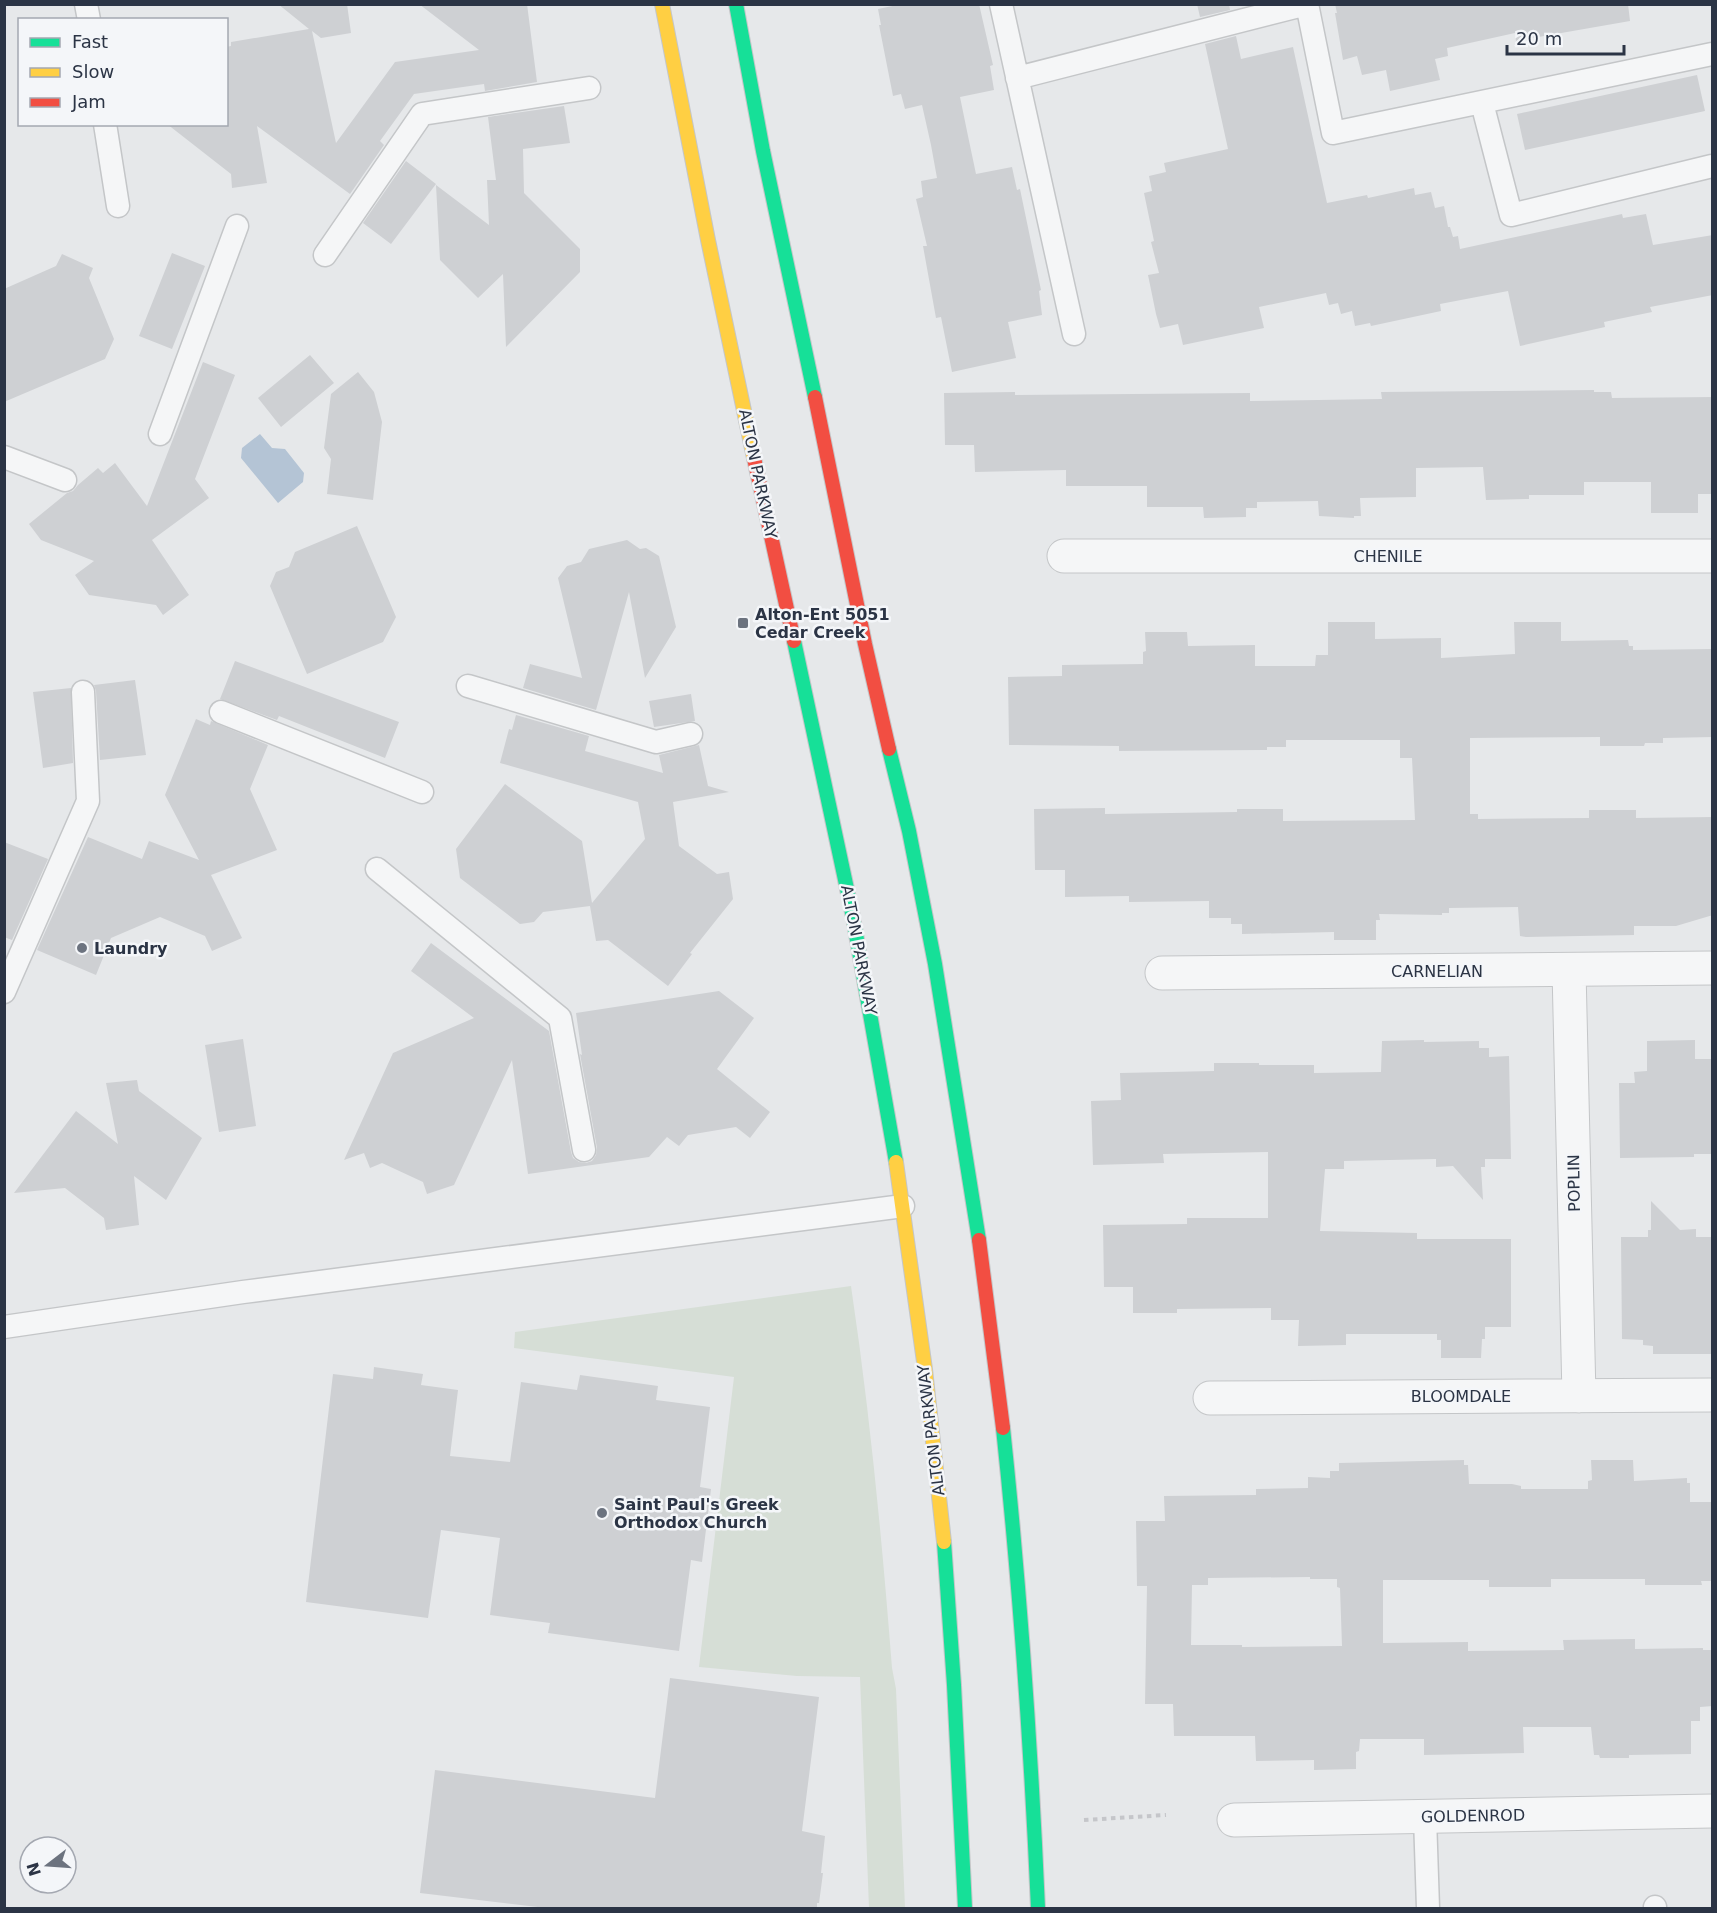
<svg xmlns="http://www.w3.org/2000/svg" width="1717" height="1913" font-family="'DejaVu Sans',sans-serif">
<rect width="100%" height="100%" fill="#e6e8ea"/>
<!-- green -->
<path fill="#d6ded6" d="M 851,1286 C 870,1413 882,1540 892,1668 L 896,1689 L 905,1908 L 869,1908 L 860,1677 L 797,1676 L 699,1667 L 734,1377 L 514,1348 L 515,1332 Z"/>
<!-- water -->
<path fill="#b4c4d5" d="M 260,434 L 272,448 L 285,449 L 304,473 L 303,482 L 278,503 L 241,458 L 242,448 Z"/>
<!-- building -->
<path fill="#ced0d3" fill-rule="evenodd" d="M 278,4 L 347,4 L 351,33 L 321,38 L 312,31 L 336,143 L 395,62 L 479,50 L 419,4 L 527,4 L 537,82 L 485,91 L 484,84 L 414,94 L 380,141 L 384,145 L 350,194 L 257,126 L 267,183 L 232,188 L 231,174 L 167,124 L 226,124 L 226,47 L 231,46 L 231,42 L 309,29 Z
M 902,4 L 979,4 L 993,65 L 990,66 L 994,90 L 960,97 L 968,136 L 976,174 L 1012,167 L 1017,190 L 1020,189 L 1041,290 L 1039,291 L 1042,315 L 1008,322 L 1016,358 L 952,372 L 941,317 L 936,318 L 923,246 L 927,246 L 916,199 L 923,197 L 921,181 L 937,178 L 931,145 L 922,105 L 905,109 L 901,94 L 893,96 L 879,25 L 881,25 L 878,9 Z
M 1197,4 L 1229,4 L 1230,10 L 1200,17 Z
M 1335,4 L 1628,4 L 1630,21 L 1516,41 L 1515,33 L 1447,48 L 1448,56 L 1435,59 L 1440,80 L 1390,91 L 1386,70 L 1362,75 L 1357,56 L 1343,60 L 1335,13 L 1337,13 Z
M 1236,36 L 1241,59 L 1293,47 L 1327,203 L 1367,195 L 1368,198 L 1414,188 L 1415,195 L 1431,192 L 1435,208 L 1444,206 L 1448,227 L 1450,227 L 1453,237 L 1458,236 L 1460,249 L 1622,214 L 1623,218 L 1646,214 L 1653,245 L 1713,235 L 1713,295 L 1650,307 L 1652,312 L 1604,322 L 1605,327 L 1520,346 L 1508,291 L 1440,304 L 1441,311 L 1371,326 L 1370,323 L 1355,326 L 1352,311 L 1341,314 L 1338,303 L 1329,305 L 1326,293 L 1259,307 L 1264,328 L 1183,345 L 1178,324 L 1160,328 L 1156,314 L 1148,275 L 1159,273 L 1151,242 L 1154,241 L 1144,193 L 1152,191 L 1149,176 L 1166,172 L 1164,163 L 1228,149 L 1205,44 Z
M 1697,75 L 1705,111 L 1525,150 L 1517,114 Z
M 564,106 L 570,143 L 523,149 L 524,193 L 580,249 L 580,272 L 506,347 L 503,274 L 478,298 L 440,260 L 436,185 L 489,225 L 487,180 L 496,180 L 488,117 Z
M 406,161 L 436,184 L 391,244 L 363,223 Z
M 172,253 L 205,266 L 172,349 L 139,336 Z
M 62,254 L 93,268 L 89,278 L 114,339 L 105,359 L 4,402 L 4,289 L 56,266 Z
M 310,355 L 334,383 L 281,427 L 258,398 Z
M 203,362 L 235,375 L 195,479 L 209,498 L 152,540 L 189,595 L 163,615 L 156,605 L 89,595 L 75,575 L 94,561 L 41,540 L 29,524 L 67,493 L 73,491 L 78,485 L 98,468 L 103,473 L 115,463 L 147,506 Z
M 358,372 L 374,392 L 382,422 L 373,500 L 327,494 L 331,459 L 324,448 L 331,394 Z
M 1594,390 L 1594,392 L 1611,392 L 1612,398 L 1713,397 L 1713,494 L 1698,494 L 1698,513 L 1651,513 L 1651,482 L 1584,482 L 1584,495 L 1529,495 L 1529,499 L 1486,500 L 1483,467 L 1416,468 L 1416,497 L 1360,498 L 1361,516 L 1354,516 L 1354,518 L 1319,516 L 1318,501 L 1257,502 L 1257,508 L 1246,508 L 1246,517 L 1204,518 L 1203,507 L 1147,507 L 1147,486 L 1066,486 L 1066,470 L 975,472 L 974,445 L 945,445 L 944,393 L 1015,392 L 1015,395 L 1250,393 L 1250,401 L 1382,399 L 1381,392 Z
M 357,526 L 396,617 L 383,642 L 307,674 L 270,586 L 276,572 L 289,567 L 295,552 Z
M 627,540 L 640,549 L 646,548 L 659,556 L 676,627 L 645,678 L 629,592 L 596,710 L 523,688 L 530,664 L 582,678 L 558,578 L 567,566 L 581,562 L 589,549 Z
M 1328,622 L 1375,622 L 1375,639 L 1441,638 L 1441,658 L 1515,654 L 1514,622 L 1561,622 L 1561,641 L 1628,640 L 1629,646 L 1633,646 L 1633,650 L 1713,649 L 1713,737 L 1663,738 L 1663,743 L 1645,743 L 1644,746 L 1600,746 L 1600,737 L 1470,738 L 1470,814 L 1478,814 L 1478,819 L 1589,818 L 1589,810 L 1636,810 L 1636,818 L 1713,817 L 1713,915 L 1676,926 L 1634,926 L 1634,935 L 1526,937 L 1520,936 L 1518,907 L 1449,908 L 1449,913 L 1442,913 L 1442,915 L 1379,914 L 1380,920 L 1376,920 L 1376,940 L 1334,940 L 1334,932 L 1242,934 L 1242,924 L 1231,924 L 1231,918 L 1209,918 L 1209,901 L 1129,902 L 1129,896 L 1065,897 L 1065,870 L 1035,870 L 1034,809 L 1105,808 L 1105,814 L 1237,812 L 1237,809 L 1283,809 L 1283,821 L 1415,820 L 1412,758 L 1400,758 L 1400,740 L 1286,740 L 1286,747 L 1267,747 L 1267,750 L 1263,750 L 1119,751 L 1119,746 L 1009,745 L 1008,677 L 1062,676 L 1062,665 L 1143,664 L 1143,652 L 1146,651 L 1145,632 L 1187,632 L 1188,646 L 1255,645 L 1255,666 L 1315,666 L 1316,655 L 1328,655 Z
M 235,661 L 399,722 L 385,758 L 279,716 L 277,720 L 220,699 Z
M 135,680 L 146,755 L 100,760 L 96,691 L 94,685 Z
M 71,688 L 73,763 L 43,768 L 33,692 Z
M 691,694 L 695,721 L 654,727 L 649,701 Z
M 516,715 L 589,736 L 585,751 L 663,773 L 659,755 L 699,745 L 708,786 L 729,792 L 673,802 L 679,846 L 717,874 L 729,872 L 733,899 L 690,953 L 692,954 L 668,986 L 608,940 L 596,941 L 590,906 L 543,912 L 534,922 L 520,924 L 460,878 L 456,849 L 505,784 L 582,841 L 592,903 L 645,839 L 638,802 L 500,763 L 509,729 L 512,730 Z
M 196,719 L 210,725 L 211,721 L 268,745 L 250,789 L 277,850 L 211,875 L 242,938 L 212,951 L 205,936 L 160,917 L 111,938 L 96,975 L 37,950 L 88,837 L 142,859 L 149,841 L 199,860 L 165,795 Z
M 4,842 L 48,859 L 12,940 L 4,937 Z
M 431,943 L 549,1031 L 571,1152 L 573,1158 L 579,1162 L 586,1163 L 592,1161 L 596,1155 L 597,1148 L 580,1054 L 582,1055 L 576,1013 L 719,991 L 754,1018 L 717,1069 L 770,1112 L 750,1138 L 736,1127 L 688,1135 L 679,1146 L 667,1137 L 649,1157 L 528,1174 L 512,1060 L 454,1185 L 427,1194 L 423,1182 L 382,1163 L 370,1168 L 364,1153 L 344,1160 L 393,1053 L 474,1018 L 411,971 Z
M 243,1039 L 256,1126 L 219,1132 L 205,1045 Z
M 1424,1040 L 1424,1042 L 1479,1041 L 1479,1048 L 1489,1048 L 1489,1057 L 1509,1056 L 1511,1159 L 1485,1159 L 1485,1167 L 1481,1167 L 1483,1200 L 1453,1166 L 1436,1167 L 1436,1159 L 1344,1161 L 1344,1169 L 1325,1169 L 1320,1231 L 1417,1233 L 1417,1239 L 1511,1239 L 1511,1327 L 1485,1327 L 1485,1339 L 1482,1339 L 1481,1358 L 1441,1358 L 1441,1340 L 1437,1340 L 1437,1334 L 1346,1334 L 1346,1345 L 1298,1346 L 1299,1320 L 1271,1320 L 1271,1308 L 1177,1309 L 1177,1313 L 1133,1313 L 1133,1287 L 1104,1287 L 1103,1225 L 1187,1224 L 1187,1218 L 1268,1218 L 1268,1152 L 1163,1154 L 1164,1163 L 1093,1165 L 1091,1101 L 1121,1100 L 1120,1073 L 1214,1071 L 1214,1063 L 1259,1063 L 1259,1065 L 1314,1065 L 1314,1073 L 1381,1072 L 1382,1041 Z
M 1695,1040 L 1695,1059 L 1713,1059 L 1713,1154 L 1694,1154 L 1694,1157 L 1620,1158 L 1619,1083 L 1635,1083 L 1634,1072 L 1647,1071 L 1647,1041 Z
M 137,1080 L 139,1091 L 202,1138 L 166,1200 L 134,1176 L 139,1225 L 106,1230 L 104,1218 L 65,1188 L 14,1193 L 76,1111 L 118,1144 L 106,1083 Z
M 1651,1201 L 1680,1230 L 1696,1229 L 1696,1237 L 1713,1237 L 1713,1354 L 1653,1354 L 1653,1346 L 1643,1345 L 1643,1340 L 1622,1339 L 1621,1237 L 1648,1237 L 1648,1230 L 1651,1230 Z
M 374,1367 L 423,1374 L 421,1385 L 458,1390 L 450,1456 L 510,1462 L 521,1382 L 577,1390 L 580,1375 L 658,1386 L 656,1400 L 710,1407 L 700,1487 L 711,1489 L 702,1562 L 691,1560 L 679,1651 L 548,1633 L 550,1623 L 490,1615 L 500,1538 L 441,1530 L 428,1618 L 306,1602 L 333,1374 L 373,1379 Z
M 1464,1460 L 1464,1465 L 1468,1465 L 1469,1484 L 1512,1484 L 1521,1486 L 1521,1489 L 1588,1489 L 1588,1481 L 1592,1480 L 1591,1460 L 1633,1460 L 1634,1481 L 1687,1478 L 1687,1483 L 1690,1483 L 1690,1502 L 1713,1502 L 1713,1581 L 1701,1581 L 1702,1585 L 1645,1585 L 1645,1579 L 1551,1579 L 1551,1587 L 1489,1587 L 1489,1580 L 1383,1580 L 1383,1643 L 1468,1642 L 1468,1651 L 1564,1650 L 1563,1640 L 1635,1639 L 1635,1649 L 1703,1648 L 1703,1650 L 1713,1650 L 1713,1706 L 1700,1707 L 1700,1721 L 1691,1721 L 1691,1754 L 1629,1755 L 1629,1758 L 1600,1758 L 1599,1755 L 1594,1755 L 1591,1727 L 1523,1727 L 1524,1753 L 1424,1755 L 1424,1739 L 1360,1739 L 1359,1751 L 1356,1752 L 1356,1769 L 1314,1770 L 1314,1760 L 1256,1761 L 1255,1736 L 1174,1736 L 1173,1704 L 1145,1704 L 1147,1586 L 1137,1586 L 1136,1521 L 1165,1521 L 1164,1496 L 1256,1495 L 1256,1489 L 1308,1488 L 1308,1477 L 1330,1478 L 1330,1471 L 1339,1471 L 1339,1463 ZM 1310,1577 L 1310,1579 L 1337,1579 L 1337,1587 L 1340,1588 L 1342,1646 L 1242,1647 L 1242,1645 L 1191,1645 L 1192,1585 L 1208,1585 L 1208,1578 Z
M 670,1678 L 819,1697 L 802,1831 L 825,1836 L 821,1873 L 823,1873 L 819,1903 L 817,1903 L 817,1908 L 546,1908 L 420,1893 L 435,1770 L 655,1798 Z"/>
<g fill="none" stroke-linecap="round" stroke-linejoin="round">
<!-- lane casing -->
<g stroke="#c4c6c8" stroke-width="25">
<path id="lane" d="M 86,4 L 89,20
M 1001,4 L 1074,334
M 1017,78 L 1307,4 L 1333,133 L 1712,54
M 1482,103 L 1511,215 L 1712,166
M 105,124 L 118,206
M 325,255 L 422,114 L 589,88
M 160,434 L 237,226
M 4,457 L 65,480
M 468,686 L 656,742 L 691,734
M 221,712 L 422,792
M 377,869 L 560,1018 L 584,1150
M 4,992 L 88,801 L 83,692
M 4,1327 L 243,1292 L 903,1206
M 1425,1817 L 1428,1908
M 1655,1908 L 1655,1907"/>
</g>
<!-- street casing -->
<g stroke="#c4c6c8" stroke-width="35">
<path id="street" d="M 1064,556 L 1712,556
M 1569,970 L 1579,1396
M 1162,973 L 1712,968
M 1210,1398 L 1712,1395
M 1234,1820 L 1712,1811"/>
</g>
<!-- fast casing -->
<g stroke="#c4c6c8" stroke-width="16">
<path id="fast" d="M 736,4 L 763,151 L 815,397
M 794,641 L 853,917 L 896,1162
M 889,749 L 909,831 L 935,964 L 979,1240
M 1003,1428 C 1020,1588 1031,1747 1038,1908
M 944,1542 L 954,1685 L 965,1908"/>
</g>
<!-- slow casing -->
<g stroke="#c4c6c8" stroke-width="16">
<path id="slow" d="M 662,4 L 708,240 L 754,458
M 896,1162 L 925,1369 L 944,1542"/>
</g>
<!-- jam casing -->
<g stroke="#c4c6c8" stroke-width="16">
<path id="jam" d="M 815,397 L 865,644 L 889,749
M 754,458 L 794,641
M 979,1240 L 1003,1428"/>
</g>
<!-- path -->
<path stroke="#c5c6ca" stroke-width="4" stroke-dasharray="4.5 4.5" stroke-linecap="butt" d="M 1084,1820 L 1166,1815"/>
<!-- lane -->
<use href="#lane" stroke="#f5f6f7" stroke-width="22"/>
<!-- street -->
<use href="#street" stroke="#f5f6f7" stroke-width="33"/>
<!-- fast -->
<use href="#fast" stroke="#16e098" stroke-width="14"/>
<!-- slow -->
<use href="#slow" stroke="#ffcf43" stroke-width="14"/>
<!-- jam -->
<use href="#jam" stroke="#f24e42" stroke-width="14"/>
</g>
<!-- markers -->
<g fill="#6c737f" stroke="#f4f6f9" stroke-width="2">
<rect x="737" y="617" width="12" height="12" rx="3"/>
<circle cx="82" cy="948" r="6"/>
<circle cx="602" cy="1513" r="6"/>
</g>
<g text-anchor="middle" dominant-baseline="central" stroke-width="5" stroke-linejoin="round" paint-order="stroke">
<!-- street labels -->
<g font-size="16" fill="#2b3445" stroke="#f4f6f9">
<text transform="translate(758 474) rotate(78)">ALTON PARKWAY</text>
<text x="1388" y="556">CHENILE</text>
<text transform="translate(859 950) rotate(79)">ALTON PARKWAY</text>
<text x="1437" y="971">CARNELIAN</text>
<text transform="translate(1574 1183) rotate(-91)">POPLIN</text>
<text x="1461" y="1396">BLOOMDALE</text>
<text transform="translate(931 1430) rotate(-97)">ALTON PARKWAY</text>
<text transform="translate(1473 1816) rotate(-1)">GOLDENROD</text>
</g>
<!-- poi labels -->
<g font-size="16" font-weight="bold" fill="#2b3445" stroke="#f4f6f9" text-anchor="start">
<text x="755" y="614">Alton-Ent 5051<tspan x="755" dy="18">Cedar Creek</tspan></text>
<text x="94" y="948">Laundry</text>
<text x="614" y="1504">Saint Paul's Greek<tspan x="614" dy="18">Orthodox Church</tspan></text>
</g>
</g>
<!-- border -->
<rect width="1717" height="1913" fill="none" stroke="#2b3445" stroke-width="12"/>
<!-- legend -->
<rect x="18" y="18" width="210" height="108" fill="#f4f6f9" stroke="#a4a8b1" stroke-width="1.5"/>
<rect x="30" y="38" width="30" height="9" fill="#16e098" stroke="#a4a8b1" stroke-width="1.5"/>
<text x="72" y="48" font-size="18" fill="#2b3445">Fast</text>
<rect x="30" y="68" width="30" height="9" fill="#ffcf43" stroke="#a4a8b1" stroke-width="1.5"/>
<text x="72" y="78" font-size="18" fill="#2b3445">Slow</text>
<rect x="30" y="98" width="30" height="9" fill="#f24e42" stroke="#a4a8b1" stroke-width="1.5"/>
<text x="72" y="108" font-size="18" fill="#2b3445">Jam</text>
<!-- north arrow -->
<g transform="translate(48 1865) rotate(253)"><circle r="28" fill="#f4f6f9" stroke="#a4a8b1" stroke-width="1.5"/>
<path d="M0-4.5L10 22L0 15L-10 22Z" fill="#6c737f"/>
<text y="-9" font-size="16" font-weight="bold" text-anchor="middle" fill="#2b3445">N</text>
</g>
<!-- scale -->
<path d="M1507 45v9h117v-9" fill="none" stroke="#2b3445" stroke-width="3"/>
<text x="1516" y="45" font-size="18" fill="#2b3445" stroke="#f4f6f9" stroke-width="4.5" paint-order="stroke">20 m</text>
</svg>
